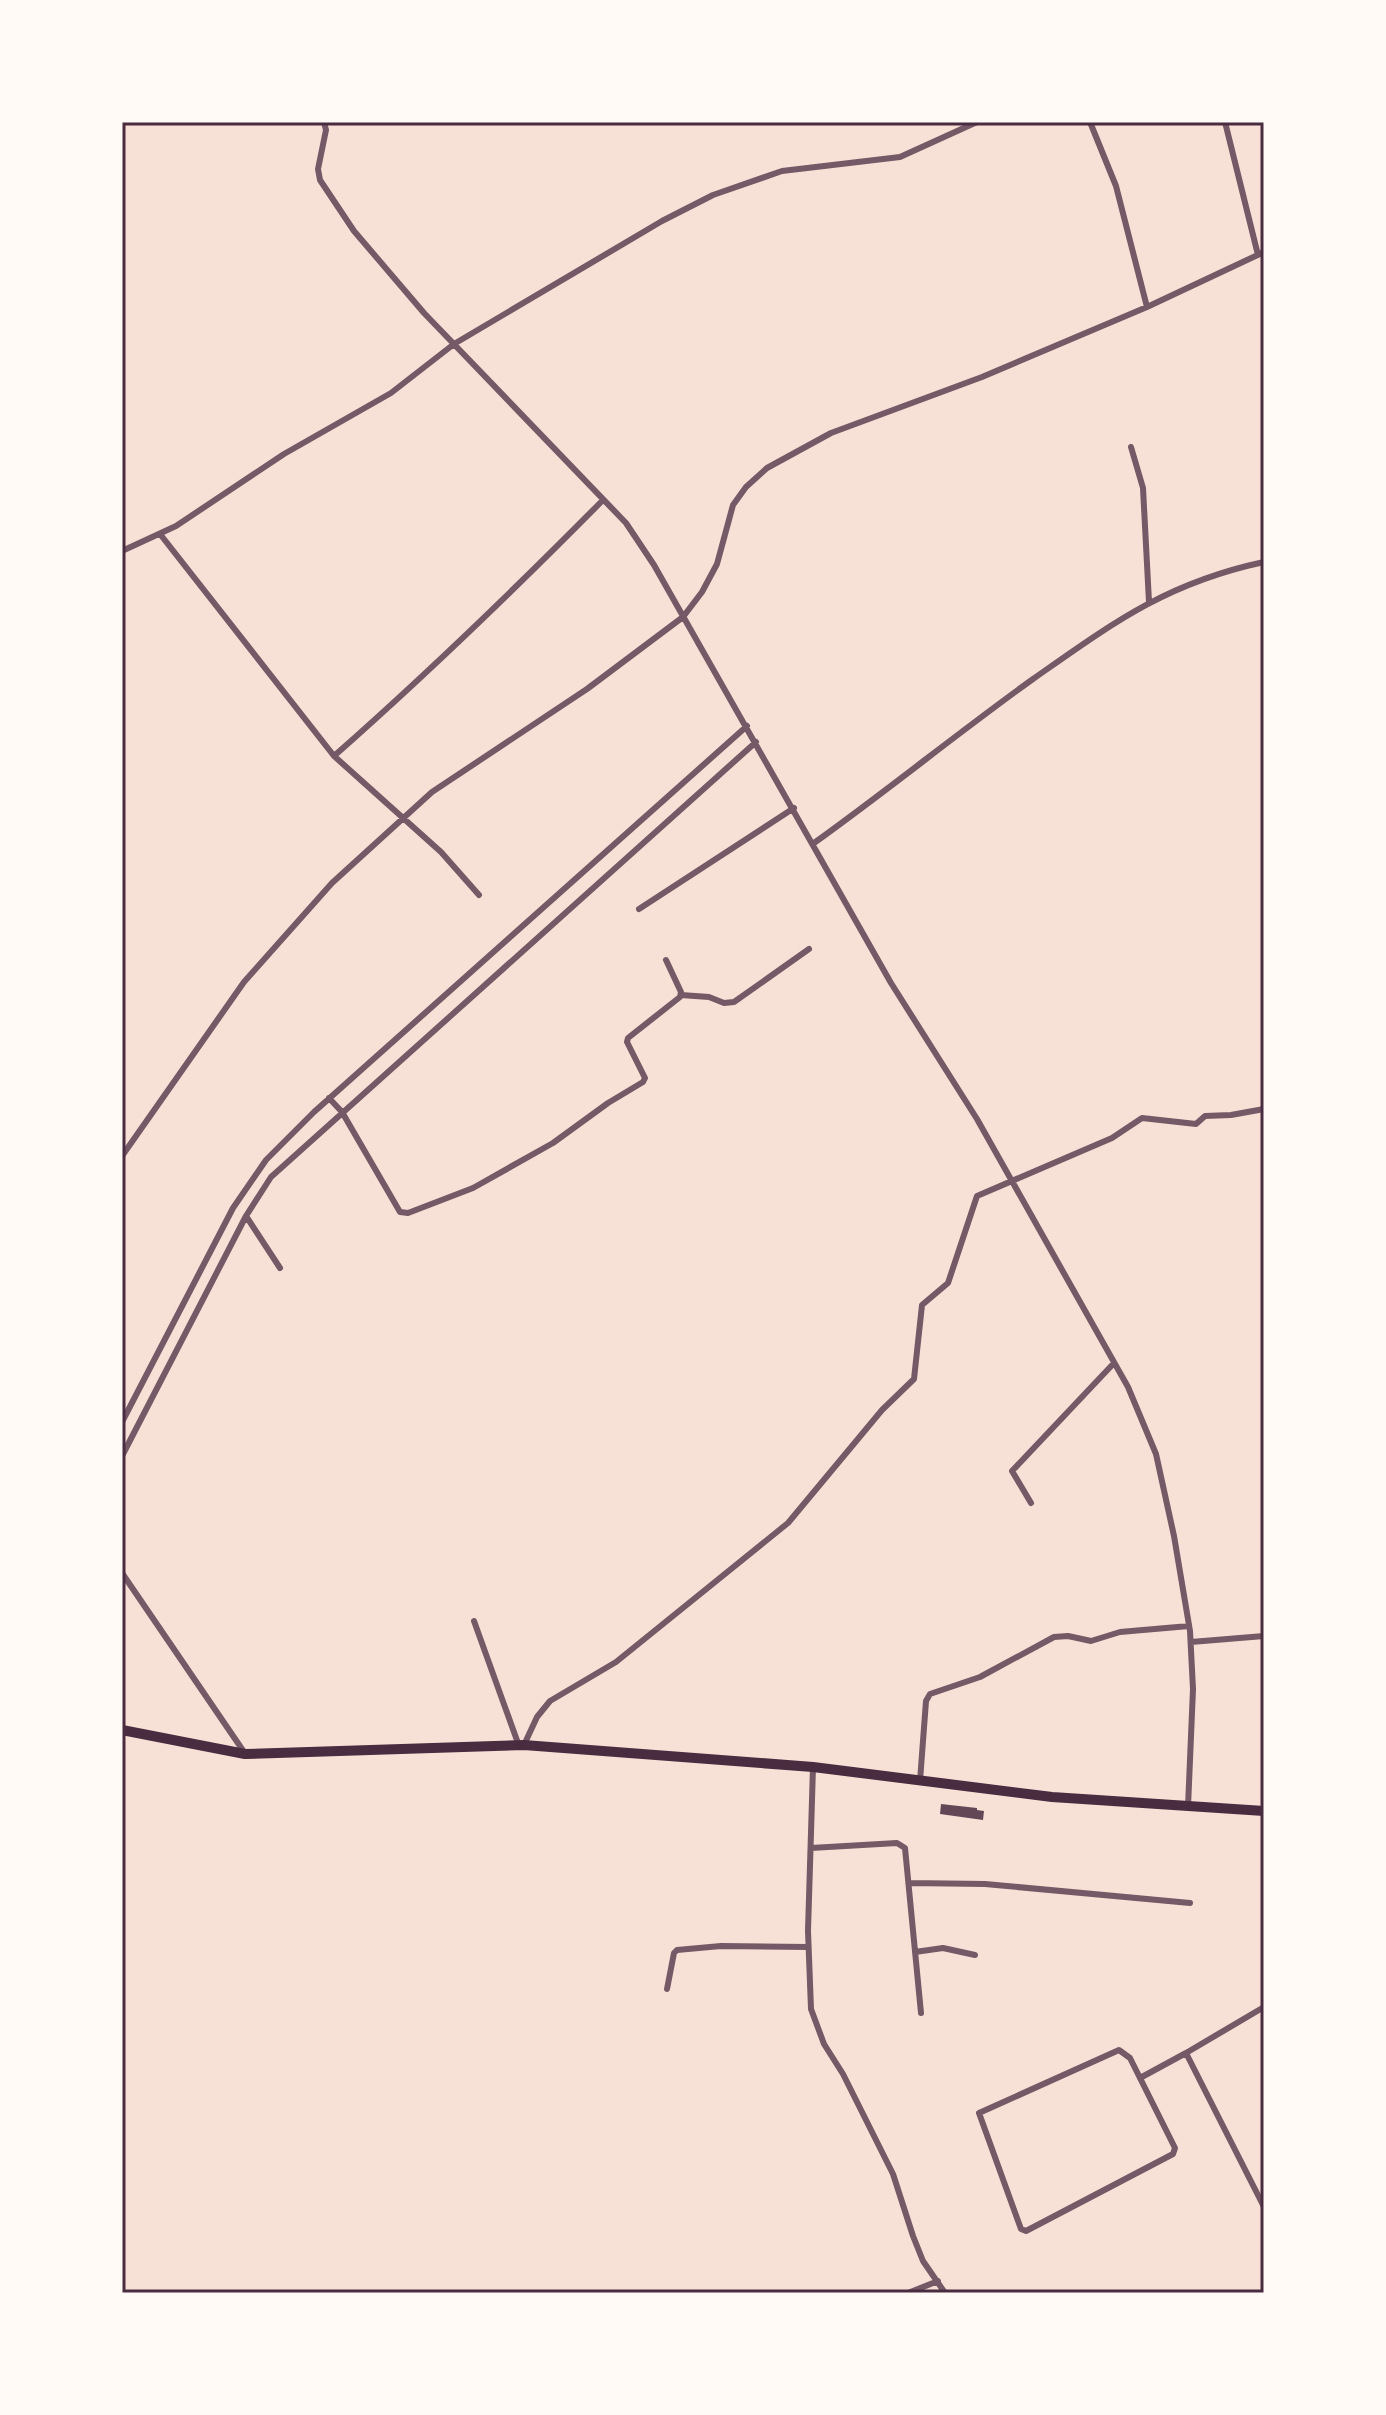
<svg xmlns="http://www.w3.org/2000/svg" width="1386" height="2415" font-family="Poppins,sans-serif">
<rect width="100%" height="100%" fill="#f7e1d7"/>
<!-- building -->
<path fill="#644757" d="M 941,1804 L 977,1808 L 977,1810 L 984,1811 L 983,1820 L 940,1814 Z"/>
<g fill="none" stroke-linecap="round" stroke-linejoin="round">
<!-- minor -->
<path stroke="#755966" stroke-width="6" d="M 324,122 L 326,130 L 318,169 L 320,180 L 354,231 L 424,313 L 626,523 L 654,565 L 891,983 L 977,1119 L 1128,1387 L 1156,1454 L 1174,1536 L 1190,1631 L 1193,1689 L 1188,1807
M 1090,122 L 1116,186 L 1147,307
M 1225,122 L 1258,255
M 1131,447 L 1143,488 L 1149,602
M 160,534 L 334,756 L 441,852 L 479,895
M 122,551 L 176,526 L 284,454 L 391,393 L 454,344 L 662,221 L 713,195 L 782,171 L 900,157 L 977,122
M 334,756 C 427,674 516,588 603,500
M 814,843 C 888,790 959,732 1033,679 C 1113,623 1166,583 1264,562
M 639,909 L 794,808
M 681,995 L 709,997 L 724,1003 L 734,1002 L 809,949
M 329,1098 L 342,1112 L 400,1212 L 408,1213 L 473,1188 L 553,1143 L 608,1103 L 643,1082 L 645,1078 L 627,1042 L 628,1038 L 680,997 L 681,992 L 666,960
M 122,1156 L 244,982 L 332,883 L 432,792 L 587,689 L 683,617 L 702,592 L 717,564 L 733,505 L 746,487 L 767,468 L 831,433 L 982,377 L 1147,307 L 1264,252
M 246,1216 L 280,1268
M 122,1422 L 233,1208 L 266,1160 L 314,1112 L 747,726
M 122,1456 L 246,1216 L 271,1177 L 756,742
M 1031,1503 L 1012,1471 L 1114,1363
M 122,1573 L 244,1752
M 474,1621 L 519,1746
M 1191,1642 L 1264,1636
M 524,1745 L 537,1717 L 550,1701 L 616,1662 L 788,1523 L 882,1410 L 914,1379 L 922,1305 L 948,1283 L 977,1196 L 1112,1138 L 1142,1118 L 1196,1124 L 1205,1116 L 1231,1115 L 1264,1109
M 813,1767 L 808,1931 L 811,2009 L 824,2044 L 843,2074 L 893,2174 L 913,2236 L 923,2261 L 945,2293
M 920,1781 L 926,1701 L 930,1694 L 980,1677 L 1054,1637 L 1068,1636 L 1091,1641 L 1120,1632 L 1189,1626
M 811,1848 L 897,1843 L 905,1848 L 921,2013
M 909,1883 L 985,1884 L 1190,1903
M 915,1952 L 943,1948 L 975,1955
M 667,1989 L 674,1953 L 677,1950 L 721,1946 L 808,1947
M 1264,2007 L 1186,2053 L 1264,2207
M 1119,2050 L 1130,2058 L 1175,2148 L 1173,2154 L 1026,2231 L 1021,2229 L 979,2113 Z
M 1140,2078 L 1186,2053
M 908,2293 L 938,2281"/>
<!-- trunk -->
<path stroke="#4a2c40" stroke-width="10" d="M 122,1730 L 245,1754 L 524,1745 L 813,1767 L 1052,1797 L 1264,1811"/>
</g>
<!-- border -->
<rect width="1386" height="2415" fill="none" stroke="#fffaf5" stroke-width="248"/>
<rect x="124" y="124" width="1138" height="2167" fill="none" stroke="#4a2c40" stroke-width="3"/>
</svg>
